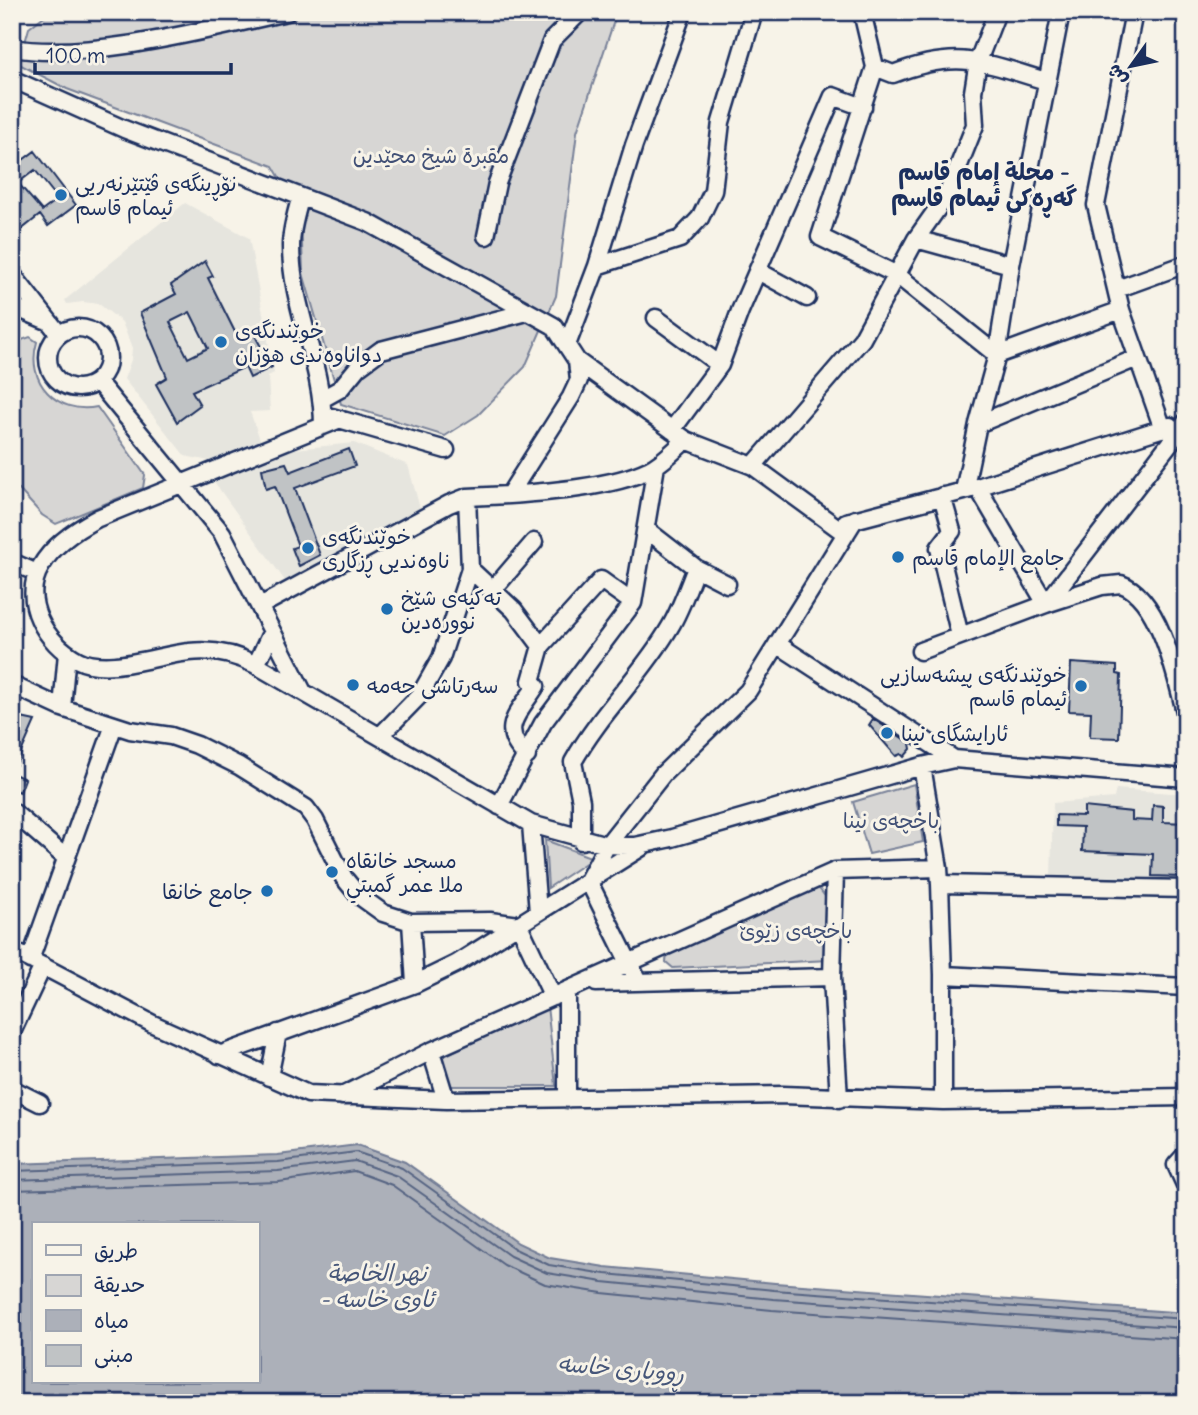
<svg xmlns="http://www.w3.org/2000/svg" width="1198" height="1415" font-family="Delius,'Playpen Sans Arabic',sans-serif">
<rect width="100%" height="100%" fill="#f7f3e8"/>
<filter id="ink" filterUnits="userSpaceOnUse"><feTurbulence type="fractalNoise" baseFrequency=".0143" numOctaves="2"/><feDisplacementMap in="SourceGraphic" scale="14" xChannelSelector="R" yChannelSelector="G"/><feConvolveMatrix kernelMatrix="1 2 1 2 8 2 1 2 1" color-interpolation-filters="sRGB"/></filter>
<g filter="url(#ink)">
<!-- built -->
<path fill="#e6e5de" d="M 185,203 L 249,238 L 274,373 L 268,376 L 270,411 L 250,412 L 261,442 L 209,461 L 185,456 L 124,379 L 131,360 L 132,348 L 122,322 L 99,304 L 83,302 L 67,304 L 65,300 Z
M 354,443 L 408,465 L 421,512 L 288,585 L 215,483 L 219,478 L 295,449 Z
M 1116,789 L 1186,794 L 1186,882 L 1051,878 L 1053,803 L 1114,798 Z"/>
<!-- green -->
<path fill="#d7d6d4" stroke="#798299" stroke-width="2" d="M 49,12 L 617,12 L 577,132 L 556,296 L 525,367 L 478,415 L 445,436 L 341,404 L 303,273 L 301,214 L 273,166 L 67,89 L 19,64 L 29,28 Z
M 12,334 L 22,340 L 30,337 L 37,342 C 25,382 57,415 97,407 L 145,475 L 143,488 L 56,524 L 42,515 L 12,482 Z
M 914,784 L 923,842 L 869,854 L 853,802 Z
M 545,840 L 593,858 L 548,888 Z
M 817,886 L 827,899 L 829,960 L 673,968 L 666,962 L 667,952 Z
M 547,1006 L 556,1086 L 451,1086 L 442,1057 Z"/>
<!-- water -->
<path fill="#acb0b9" stroke="#727c95" stroke-width="2" fill-rule="evenodd" d="M 357,1145 L 405,1162 L 518,1243 L 550,1258 L 605,1267 L 775,1283 L 1186,1313 L 1186,1403 L 12,1403 L 12,1164 L 278,1155 ZM 33,1224 L 257,1224 L 257,1382 L 33,1382 Z"/>
<g fill="none" stroke-linecap="round" stroke-linejoin="round">
<!-- shore -->
<path stroke="#556382" stroke-width="2" d="M 12,1171 L 278,1162 L 356,1152 L 402,1168 L 515,1249 L 549,1265 L 605,1274 L 774,1290 L 1186,1319
M 12,1180 L 278,1171 L 355,1161 L 397,1176 L 510,1256 L 547,1273 L 603,1282 L 773,1299 L 1186,1328
M 12,1190 L 279,1182 L 354,1171 L 392,1185 L 504,1265 L 545,1284 L 602,1293 L 772,1310 L 1186,1339"/>
</g>
<!-- building -->
<path fill="#c0c3c5" stroke="#1b2f5e" stroke-width="2" fill-rule="evenodd" d="M 35,151 L 76,205 L 48,226 L 40,215 L 21,230 L 12,219 L 12,168 ZM 35,170 L 58,199 L 42,211 L 18,183 Z
M 205,261 L 213,276 L 208,278 L 239,340 L 253,332 L 272,367 L 250,378 L 245,367 L 192,391 L 200,405 L 177,422 L 156,384 L 167,377 L 140,313 L 176,294 L 171,285 ZM 190,312 L 208,348 L 188,358 L 170,322 Z
M 349,449 L 355,466 L 295,488 L 320,555 L 299,566 L 292,548 L 298,546 L 275,486 L 266,489 L 262,469 L 286,463 L 290,472 Z
M 1071,663 L 1117,666 L 1117,674 L 1121,675 L 1119,738 L 1090,737 L 1091,712 L 1069,711 Z
M 12,716 L 35,721 L 12,773 Z
M 873,719 L 910,743 L 911,749 L 904,757 L 901,754 L 896,756 L 869,725 Z
M 12,773 L 25,779 L 20,792 L 12,789 Z
M 1153,805 L 1163,806 L 1163,822 L 1186,823 L 1186,849 L 1182,849 L 1181,877 L 1152,876 L 1153,854 L 1082,851 L 1083,827 L 1056,826 L 1056,815 L 1084,816 L 1084,807 L 1132,812 L 1132,820 L 1152,821 Z"/>
<g fill="none" stroke-linecap="round" stroke-linejoin="round">
<!-- minor casing -->
<g stroke="#1b2f5e" stroke-width="21">
<path id="minor" d="M 862,12 L 875,67 L 893,74 C 958,49 983,62 1046,81
M 1134,12 L 1096,205 L 1121,310 L 1163,429
M 12,48 C 90,61 210,29 287,12
M 875,67 L 820,237 L 897,275 L 997,355 L 1121,310
M 12,79 L 124,129 L 367,222 L 554,326 L 577,361
M 300,199 C 296,214 291,230 291,246 C 291,307 323,365 323,426
M 486,236 L 497,183 L 552,40 L 580,12
M 916,239 L 1011,265
M 597,266 L 634,145 L 683,12
M 758,271 L 807,298
M 12,274 L 59,334
M 1117,289 L 1186,264
M 12,306 L 45,320
M 656,318 L 720,365
M48 358a30 30 0 1 1 60 0a30 30 0 1 1-60 0Z
M 567,345 L 597,266 L 680,239 L 700,218 L 713,191 L 721,122 L 754,12
M 97,381 L 222,533 L 303,692
M 322,399 L 340,389 L 358,367 L 381,350 L 527,312
M 332,417 L 446,450
M 978,424 L 1137,358
M 672,430 L 720,365 L 740,311 L 833,96 L 863,107
M 753,466 L 862,339 L 916,239 L 947,195 L 975,125 L 973,92 L 978,61 L 997,12
M 978,488 L 1046,604 L 1186,422
M 968,490 L 1170,426
M 509,495 C 549,492 613,487 648,470 C 662,464 674,450 686,440
M 942,496 L 952,531 L 939,548 L 960,636
M 846,522 L 964,491 L 978,424 L 997,355 L 1011,265 L 1061,12
M 12,562 L 37,573
M 696,568 L 727,584
M 470,569 L 514,610 L 541,646
M 492,591 L 534,542
M 633,603 L 656,466
M 260,606 L 449,504 L 467,497 L 509,495 L 571,397 L 579,380 L 577,361 L 686,440 L 753,466 L 846,534
M 272,631 L 256,665 C 235,654 214,649 189,652 C 158,655 107,675 78,660 C 46,644 20,600 41,566 C 53,545 77,529 98,518 L 340,419
M 777,644 L 954,759
M 920,651 L 1046,604 L 1102,586 L 1121,584 C 1160,597 1177,680 1186,716
M 256,665 L 531,824 L 607,845 L 663,774 L 748,691 L 855,519
M 12,685 L 62,708 L 130,730 L 171,736 L 197,745 L 239,766 L 306,808 L 315,820 L 344,878 L 358,895 L 383,913 L 411,922 L 490,921 L 519,925 L 553,997
M 62,708 L 67,653
M 380,736 L 420,695 L 441,658 L 470,569 L 467,497
M 922,766 L 939,868
M 499,806 L 543,723 L 633,603 L 601,580 L 541,646 L 531,681 L 536,686 C 519,713 497,729 527,756
M 12,811 L 66,858
M 531,824 L 538,912
M 581,841 L 581,801 L 573,762 C 600,713 642,675 670,627 C 681,609 688,587 696,568 L 647,530
M 835,871 L 832,977 L 839,1099
M 940,884 L 943,975
M 411,922 L 415,984
M 12,950 L 153,1024 L 308,1094 L 446,1100 L 783,1095 L 943,1101 L 1186,1097
M 30,960 L 114,725
M 638,981 L 588,880 L 607,845 L 635,846 L 672,838 L 922,766 L 954,759 L 1186,778
M 596,983 L 832,977
M 12,1032 L 43,966
M 431,1051 L 446,1100
M 219,1055 L 415,984 L 456,964 L 642,847
M 269,1077 L 278,1033
M 12,1089 L 40,1103
M 342,1096 L 431,1051 L 835,871 L 939,868 L 940,884 L 1186,889
M 567,1099 L 567,991
M 943,1101 L 943,975 L 1186,987
M 1186,1154 L 1176,1165 L 1186,1187"/>
</g>
<!-- minor -->
<use href="#minor" stroke="#f7f3e8" stroke-width="16"/>
</g>
</g>
<!-- markers -->
<g fill="#1f6fb2" stroke="#f7f3e8" stroke-width="2.5">
<circle cx="61" cy="195" r="7"/>
<circle cx="221" cy="342" r="7"/>
<circle cx="308" cy="548" r="7"/>
<circle cx="898" cy="557" r="7"/>
<circle cx="387" cy="609" r="7"/>
<circle cx="353" cy="685" r="7"/>
<circle cx="1081" cy="686" r="7"/>
<circle cx="887" cy="733" r="7"/>
<circle cx="332" cy="872" r="7"/>
<circle cx="267" cy="891" r="7"/>
</g>
<g text-anchor="middle" dominant-baseline="central" stroke-width="6" stroke-linejoin="round" paint-order="stroke">
<!-- park labels -->
<g font-size="21" fill="#415076" stroke="#f7f3e8">
<text x="431" y="155">مقبرة شيخ محێدین</text>
<text x="891" y="820">باخچەی نینا</text>
<text x="796" y="930">باخچەی زێوێ</text>
</g>
<!-- poi labels -->
<g font-size="21" fill="#1b2f5e" stroke="#f7f3e8" text-anchor="start">
<text x="75" y="183">نۆڕینگەی ڤێتێرنەریی<tspan x="75" dy="24">ئیمام قاسم</tspan></text>
<text x="235" y="330">خوێندنگەی<tspan x="235" dy="24">دواناوەندی هۆزان</tspan></text>
<text x="322" y="536">خوێندنگەی<tspan x="322" dy="24">ناوەندیی ڕزگاری</tspan></text>
<text x="912" y="557">جامع الإمام قاسم</text>
<text x="401" y="597">تەکیەی شێخ<tspan x="401" dy="24">نوورەدین</tspan></text>
<text x="1067" y="674" text-anchor="end">خوێندنگەی پیشەسازیی<tspan x="1067" dy="24">ئیمام قاسم</tspan></text>
<text x="367" y="685">سەرتاشی حەمە</text>
<text x="901" y="733">ئارایشگای نینا</text>
<text x="346" y="860">مسجد خانقاه<tspan x="346" dy="24">ملا عمر گمبتي</tspan></text>
<text x="253" y="891" text-anchor="end">جامع خانقا</text>
</g>
<!-- neighbourhood labels -->
<g font-size="23" font-weight="bold" fill="#1b2f5e" stroke="#f7f3e8">
<text x="984" y="171">محلة إمام قاسم -<tspan x="984" dy="26">گەڕەکی ئیمام قاسم</tspan></text>
</g>
<!-- water labels -->
<g font-size="23" font-style="italic" fill="#465679" stroke="#f7f3e8">
<text x="377" y="1272">نهر الخاصة<tspan x="377" dy="26">- ئاوی خاسە</tspan></text>
<text transform="translate(621 1368) rotate(5)">ڕووباری خاسە</text>
</g>
</g>
<!-- margin -->
<rect width="1198" height="1415" fill="none" stroke="#f7f3e8" stroke-width="42"/>
<rect x="21" y="21" width="1156" height="1373" fill="none" stroke="#1b2f5e" stroke-width="2.5" filter="url(#ink)"/>
<!-- legend -->
<rect x="32" y="1222" width="228" height="161" fill="#f7f3e8" stroke="#9fa5b1" stroke-width="2"/>
<rect x="46" y="1245" width="35" height="10" fill="#f7f3e8" stroke="#9fa5b1" stroke-width="2"/>
<text x="94" y="1258" font-size="21" fill="#1b2f5e">طريق</text>
<rect x="46" y="1275" width="35" height="21" fill="#d7d6d4" stroke="#9fa5b1" stroke-width="2"/>
<text x="94" y="1292" font-size="21" fill="#1b2f5e">حديقة</text>
<rect x="46" y="1310" width="35" height="21" fill="#acb0b9" stroke="#9fa5b1" stroke-width="2"/>
<text x="94" y="1328" font-size="21" fill="#1b2f5e">مياه</text>
<rect x="46" y="1345" width="35" height="21" fill="#c0c3c5" stroke="#9fa5b1" stroke-width="2"/>
<text x="94" y="1362" font-size="21" fill="#1b2f5e">مبنى</text>
<!-- north arrow -->
<g transform="translate(1131 66) rotate(237)" stroke="#f7f3e8" stroke-width="5" paint-order="stroke">
<path d="M0-5L12 26L0 18L-12 26Z" fill="#1b2f5e"/>
<text y="-10" font-size="19" font-weight="bold" text-anchor="middle" fill="#1b2f5e">ش</text>
</g>
<!-- scale -->
<path d="M35 63v10h196v-10" fill="none" stroke="#1b2f5e" stroke-width="3.5"/>
<text x="46" y="63" font-size="21" fill="#1b2f5e" stroke="#f7f3e8" stroke-width="5" paint-order="stroke">100 m</text>
</svg>
